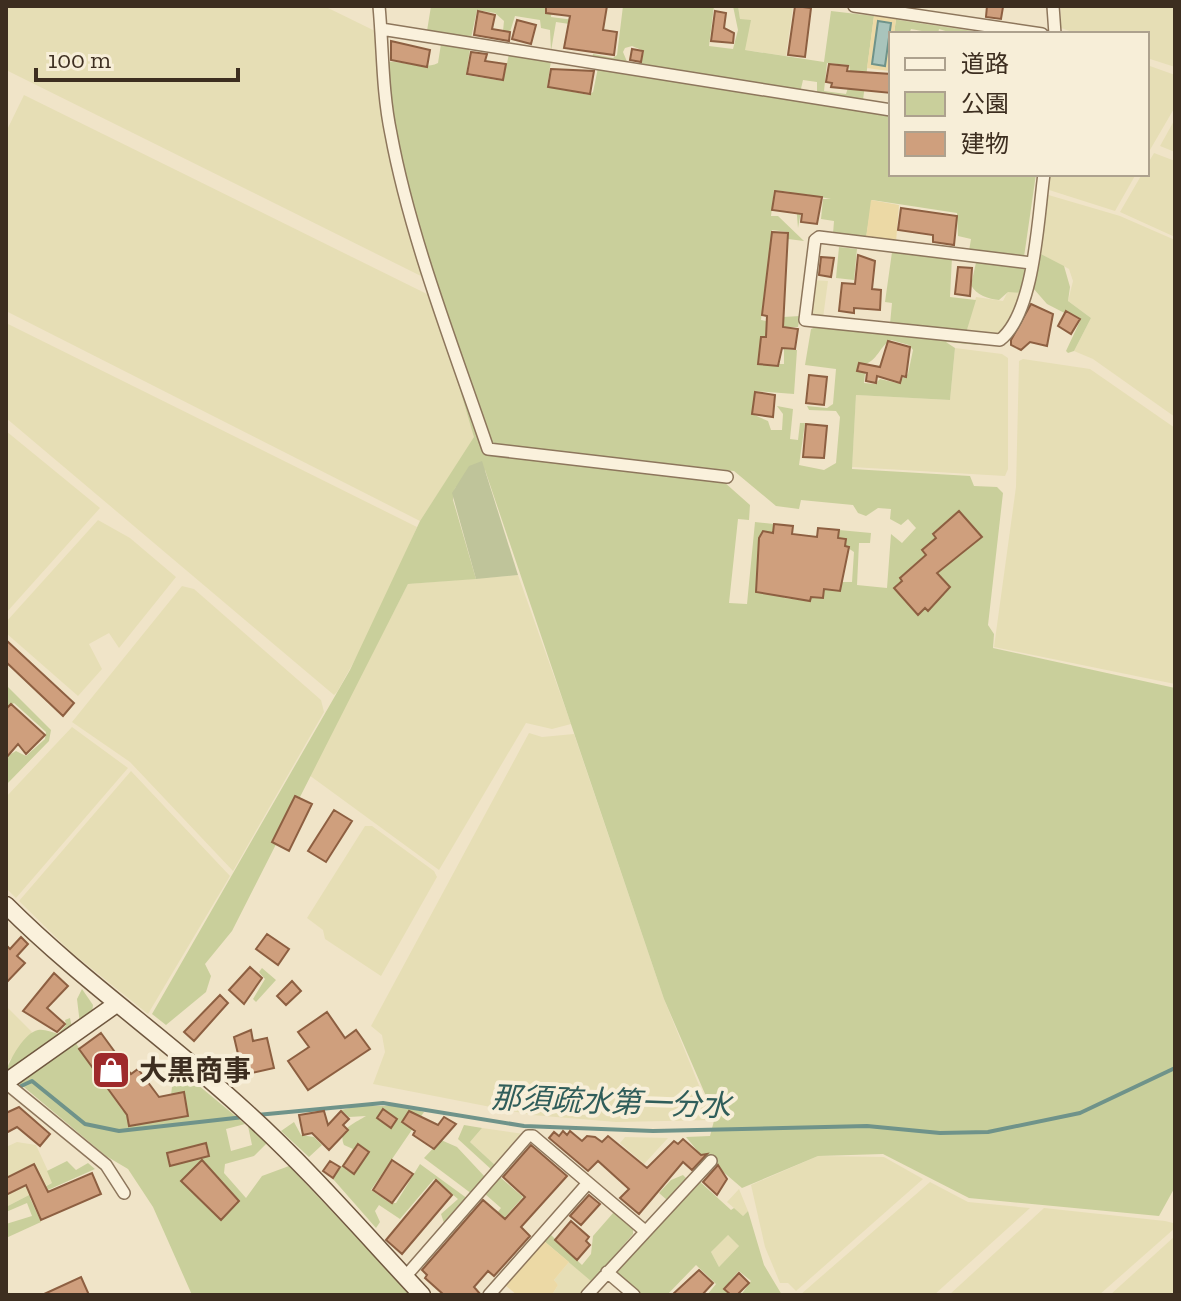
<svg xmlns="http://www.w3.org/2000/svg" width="1181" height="1301" font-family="'Zilla Slab','Noto Sans JP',serif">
<rect width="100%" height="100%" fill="#f0e4c8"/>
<!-- farmland -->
<path fill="#e6deb5" d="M 6,6 L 324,6 L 375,31 L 376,66 L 425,278 L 6,70 Z
M 738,6 L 793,6 L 786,56 L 745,50 Z
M 1061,6 L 1175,6 L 1175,67 L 1147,58 L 1147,34 L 1078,34 L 1061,28 Z
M 1147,65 L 1175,75 L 1175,107 L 1147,155 Z
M 24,95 L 431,296 L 475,437 L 420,521 L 6,311 L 6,132 Z
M 1175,119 L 1175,152 L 1160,146 Z
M 1154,153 L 1175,161 L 1175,237 L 1120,212 L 1142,174 L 1147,174 L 1147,165 Z
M 1048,174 L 1136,174 L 1115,211 L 1046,189 Z
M 1045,194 L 1120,216 L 1175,240 L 1175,417 L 1093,359 L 1074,351 L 1091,318 L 1068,301 L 1073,281 L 1069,269 L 1039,253 Z
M 813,280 L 828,281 L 823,318 L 809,313 Z
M 1008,291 L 1022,293 L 1003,333 L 997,336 L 966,333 L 976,297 L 1003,301 Z
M 6,323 L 417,527 L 371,631 L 337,692 L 334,695 L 6,418 Z
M 955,348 L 1002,354 L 1008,358 L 1008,469 L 1005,476 L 852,467 L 856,395 L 950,400 Z
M 1023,359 L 1090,369 L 1175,428 L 1175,684 L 994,647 L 1016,487 L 1019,361 Z
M 6,431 L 100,508 L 6,613 Z
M 98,520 L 130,538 L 176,577 L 119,648 L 109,633 L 89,644 L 102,669 L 78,696 L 6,633 L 6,622 Z
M 518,575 L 571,724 L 552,729 L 526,723 L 439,870 L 309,775 L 408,584 Z
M 182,586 L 194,589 L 321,700 L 324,712 L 233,871 L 130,762 L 72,722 Z
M 72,727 L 128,768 L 16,898 L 6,888 L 6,797 Z
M 529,733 L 542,737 L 574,734 L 664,999 L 713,1120 L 616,1122 L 532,1115 L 373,1084 L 385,1052 L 382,1035 L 371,1026 Z
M 131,771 L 230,876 L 148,1014 L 71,952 L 19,901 Z
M 365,826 L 372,826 L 434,871 L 437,877 L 381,976 L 325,939 L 323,930 L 307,918 Z
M 6,1006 L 32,1032 L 6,1065 Z
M 482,1128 L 524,1134 L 496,1166 L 470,1142 Z
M 625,1137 L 668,1138 L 644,1164 L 620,1143 Z
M 17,1142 L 36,1145 L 53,1182 L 6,1207 L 6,1194 L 41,1177 L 34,1164 L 6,1178 L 6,1147 Z
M 818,1156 L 884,1157 L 923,1179 L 796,1291 L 788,1283 L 780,1283 L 765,1247 L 751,1185 Z
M 930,1182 L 968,1202 L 1030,1208 L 934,1295 L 800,1295 Z
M 739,1189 L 748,1211 L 743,1216 L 727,1202 Z
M 1044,1208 L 1165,1221 L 1173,1223 L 1175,1228 L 1099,1295 L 949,1295 Z
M 727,1234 L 739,1246 L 719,1267 L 711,1252 Z
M 1175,1236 L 1175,1295 L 1110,1295 Z
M 569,1262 L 592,1282 L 580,1295 L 552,1295 L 558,1285 L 554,1280 Z"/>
<!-- green -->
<path fill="#c9cf9b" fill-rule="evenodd" d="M 431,6 L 552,6 L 551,17 L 574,20 L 583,26 L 556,22 L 551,51 L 550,30 L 541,28 L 540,20 L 515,16 L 510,32 L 503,31 L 504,21 L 495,13 L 477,10 L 471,38 L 427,31 Z
M 623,6 L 714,6 L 709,46 L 733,49 L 738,30 L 733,6 L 738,6 L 740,19 L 751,20 L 745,50 L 824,62 L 831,11 L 874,16 L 863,100 L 817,94 L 817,82 L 803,80 L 800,93 L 891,113 L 891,174 L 1036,174 L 1024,257 L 969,251 L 971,239 L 958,236 L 957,213 L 872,200 L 866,238 L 833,234 L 834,221 L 821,219 L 823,199 L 831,199 L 804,194 L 798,228 L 796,204 L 787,211 L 790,192 L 774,190 L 771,216 L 778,216 L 804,241 L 788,239 L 788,232 L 772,230 L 761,320 L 778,323 L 783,317 L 800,316 L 798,327 L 788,327 L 786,344 L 775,338 L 761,337 L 758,364 L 784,364 L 784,349 L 797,350 L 794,394 L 755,391 L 752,414 L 768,421 L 771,430 L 782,430 L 783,414 L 777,406 L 793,409 L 790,439 L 798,440 L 800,423 L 805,423 L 799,465 L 824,470 L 836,463 L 840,417 L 836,411 L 809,410 L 807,406 L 827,408 L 833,404 L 836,369 L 805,365 L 811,329 L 818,326 L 987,343 L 978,345 L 946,342 L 955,348 L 950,400 L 856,395 L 852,469 L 970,476 L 974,486 L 997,487 L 1003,493 L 988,625 L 994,634 L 993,648 L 1175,688 L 1175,1187 L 1159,1216 L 969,1198 L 883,1154 L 818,1156 L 742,1188 L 714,1164 L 696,1172 L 693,1169 L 701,1155 L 686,1137 L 710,1136 L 715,1117 L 664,999 L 485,470 L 455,488 L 453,500 L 476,579 L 408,584 L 232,931 L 205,964 L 211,976 L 206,992 L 166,1025 L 152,1014 L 350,670 L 420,521 L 474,437 L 385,136 L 376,66 C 394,54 418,73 438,63 L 441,44 L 470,49 L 466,75 L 503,81 L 509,54 L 551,61 L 547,87 L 589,95 L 593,92 L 599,63 L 592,59 L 593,54 L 613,58 L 617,55 ZM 632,46 L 644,51 L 640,66 L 628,64 L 623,52 L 625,48 ZM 827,63 L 849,65 L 851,78 L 846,94 L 824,91 ZM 891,340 L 909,345 L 913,350 L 908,374 L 897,383 L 880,379 L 875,384 L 864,383 L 866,364 C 879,358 879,347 891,340 ZM 510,446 L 734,471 L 776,506 L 799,509 L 801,500 L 853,505 L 858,513 L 866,516 L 878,508 L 891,509 L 890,519 L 901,525 L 908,519 L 916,528 L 902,543 L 891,534 L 887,588 L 857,585 L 859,543 L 870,543 L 871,533 L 839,530 L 838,538 L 846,539 L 845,546 L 854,552 L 852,582 L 841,582 L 840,591 L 824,589 L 823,598 L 811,597 L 810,601 L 784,598 L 774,524 L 755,522 L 747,604 L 729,603 L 738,519 L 749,520 L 750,505 L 724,482 L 507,457 Z
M 896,19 L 899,20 L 993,34 L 955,34 L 939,29 L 938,34 L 911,29 L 909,34 L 894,34 Z
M 839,247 L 857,249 L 854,280 L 836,278 Z
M 892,252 L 952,257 L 950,297 L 976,300 L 966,333 L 890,324 L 892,303 L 885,302 Z
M 1039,253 L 1064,266 L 1070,287 L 1068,301 L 1091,318 L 1074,351 L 1068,353 L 1066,351 L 1080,321 L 1047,304 L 1033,288 Z
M 977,258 L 1024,266 L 1026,268 L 1022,293 L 1008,292 L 999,300 C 989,299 976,295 971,285 Z
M 6,685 L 51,730 L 49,741 L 6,785 L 6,757 L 16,751 L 26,756 L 45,739 L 46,732 L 14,703 L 6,708 Z
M 262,968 L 276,980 L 256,1002 L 253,999 L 265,979 L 259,972 Z
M 82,989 L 93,1005 L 92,1013 L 80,1024 L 77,999 Z
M 70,1018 L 75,1042 L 122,1110 L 138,1124 L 171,1095 L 172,1087 L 192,1080 L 245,1124 L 226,1129 L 231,1151 L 252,1145 L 248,1126 L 267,1143 L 254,1156 L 225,1164 L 224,1173 L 246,1198 L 262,1176 L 289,1166 L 411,1295 L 192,1295 L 153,1207 L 128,1169 L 106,1156 L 6,1072 C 9,1060 25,1032 38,1030 C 45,1029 51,1032 58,1034 L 66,1025 L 65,1020 ZM 205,1143 L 209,1156 L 170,1166 L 167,1153 ZM 218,1177 L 239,1201 L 221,1220 L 216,1178 Z
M 358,1106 L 401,1106 L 424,1112 L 371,1190 L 390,1203 L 396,1203 L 420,1164 L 468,1199 L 445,1226 L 441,1214 L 458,1199 L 434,1179 L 400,1219 L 379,1205 L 375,1211 L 380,1222 L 376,1228 L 333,1179 L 353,1149 L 344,1145 C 337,1129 355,1123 366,1116 L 349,1117 L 341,1110 ZM 358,1145 L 369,1152 L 354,1174 L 343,1166 Z
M 294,1122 L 301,1135 L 314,1137 L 322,1145 L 309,1157 L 281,1131 Z
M 464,1125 L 482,1128 L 470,1142 L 496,1166 L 493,1171 L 458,1139 Z
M 441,1140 L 457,1147 L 486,1178 L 472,1194 L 424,1158 Z
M 67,1161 L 76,1170 L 88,1163 L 95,1169 L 30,1198 L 41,1222 L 6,1238 L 6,1224 L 32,1216 L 27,1203 L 6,1212 L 6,1207 L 52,1183 L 47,1171 Z
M 683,1175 L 687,1179 L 667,1200 L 659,1193 L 671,1180 Z
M 500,1177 L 523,1197 L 490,1234 L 467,1215 L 487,1225 L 501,1208 L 485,1194 Z
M 699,1181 L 731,1210 L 734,1208 L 743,1216 L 748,1211 L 764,1265 L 782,1295 L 741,1295 L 751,1281 L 739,1271 L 729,1282 L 732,1286 L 727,1295 L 707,1295 L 716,1284 L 696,1265 L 667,1295 L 642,1295 L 616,1273 L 615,1269 ZM 728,1235 L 739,1246 L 719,1267 L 711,1252 Z
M 614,1212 L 633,1229 L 633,1234 L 592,1282 L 544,1241 L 550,1234 L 582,1265 L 591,1254 L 593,1236 Z"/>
<!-- sand -->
<path fill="#ecd9a5" d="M 874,16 L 896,19 L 894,34 L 891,34 L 889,71 L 867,68 Z
M 871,200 L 899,205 L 896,242 L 866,238 Z
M 544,1241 L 569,1262 L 554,1280 L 558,1285 L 552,1295 L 517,1295 L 505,1285 Z"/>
<!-- cemetery -->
<path fill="#bfc49a" d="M 482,461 L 518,575 L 476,579 L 452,493 L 469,466 Z"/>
<!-- water -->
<path fill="#a9c4bc" stroke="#6f938a" stroke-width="2" d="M 878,21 L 891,23 L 885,66 L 872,64 Z"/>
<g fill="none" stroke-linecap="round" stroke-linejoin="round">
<!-- stream -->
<path stroke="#6f938a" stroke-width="4" d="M 6,1093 L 32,1081 L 85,1124 L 119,1131 L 244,1117
M 257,1115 L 383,1103 L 524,1126 L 653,1131 L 867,1126 L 940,1133 L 988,1132 L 1080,1113 L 1175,1068"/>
</g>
<!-- building -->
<path fill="#cf9f7d" stroke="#8d5f41" stroke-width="2" d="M 546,6 L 607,6 L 603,30 L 617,32 L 614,55 L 564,48 L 570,16 L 546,13 Z
M 795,6 L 811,8 L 805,57 L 788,55 Z
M 987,6 L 1003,7 L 1001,19 L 986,17 Z
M 478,11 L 495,15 L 492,29 L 510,32 L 509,41 L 474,35 Z
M 715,11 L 726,13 L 724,28 L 734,33 L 733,43 L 711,41 Z
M 517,20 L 536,25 L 531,44 L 512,39 Z
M 391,41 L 430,50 L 427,67 L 391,60 Z
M 632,49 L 643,51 L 641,62 L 630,60 Z
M 471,52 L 487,54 L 485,61 L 506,64 L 503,80 L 467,74 Z
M 829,64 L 848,66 L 847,71 L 891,74 L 891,93 L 831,87 L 832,83 L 826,82 Z
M 551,69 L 594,71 L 590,94 L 548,87 Z
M 775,191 L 822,197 L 817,224 L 801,222 L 802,214 L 772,210 Z
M 901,208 L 957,216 L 954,245 L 933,242 L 933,235 L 898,230 Z
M 772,232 L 788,233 L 783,327 L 798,329 L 795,349 L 782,348 L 778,366 L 758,364 L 761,337 L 766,337 L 767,316 L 762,315 Z
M 858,255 L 875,261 L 872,289 L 881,290 L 880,310 L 854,308 L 854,313 L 839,311 L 842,283 L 855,284 Z
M 821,257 L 834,258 L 831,277 L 819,275 Z
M 958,267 L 972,268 L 970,296 L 955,294 Z
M 1031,304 L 1053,314 L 1047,346 L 1030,342 L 1021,350 L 1011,345 L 1011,340 Z
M 1066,311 L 1080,319 L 1071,334 L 1058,326 Z
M 888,341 L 910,347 L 906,377 L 902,376 L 900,383 L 877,376 L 876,383 L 866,381 L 867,373 L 857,371 L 859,363 L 880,367 Z
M 809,375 L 827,377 L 824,405 L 806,403 Z
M 755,392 L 775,395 L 773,417 L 752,414 Z
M 806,424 L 827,426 L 824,458 L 803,457 Z
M 959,511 L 982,537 L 937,573 L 950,587 L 928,611 L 925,608 L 918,615 L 894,588 L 902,581 L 900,578 L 926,555 L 922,550 L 936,538 L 933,534 Z
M 774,524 L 793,526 L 792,534 L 817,537 L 818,528 L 839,530 L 838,538 L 846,539 L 845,546 L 849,547 L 840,591 L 824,589 L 823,598 L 811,597 L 810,601 L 756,592 L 759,538 L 763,531 L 773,533 Z
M 6,640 L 74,703 L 63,716 L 6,662 Z
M 11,704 L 45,735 L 26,754 L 18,744 L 6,758 L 6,709 Z
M 295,796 L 312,804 L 289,851 L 272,842 Z
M 334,810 L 352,821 L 326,862 L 308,851 Z
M 267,934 L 289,949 L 278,965 L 256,949 Z
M 21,937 L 28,944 L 17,956 L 25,963 L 6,983 L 6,945 L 10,949 Z
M 250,967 L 262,978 L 244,1004 L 229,990 Z
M 54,973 L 68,986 L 47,1008 L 65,1024 L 57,1032 L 23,1011 Z
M 292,981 L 301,991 L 286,1005 L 277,996 Z
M 220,995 L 228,1003 L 194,1041 L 184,1032 Z
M 327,1012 L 345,1038 L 356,1030 L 370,1049 L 308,1090 L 288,1061 L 309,1047 L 298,1032 Z
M 251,1030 L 253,1041 L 267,1038 L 274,1068 L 243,1075 L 234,1037 Z
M 101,1033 L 131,1074 L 138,1069 L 159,1097 L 184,1092 L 188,1116 L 129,1126 L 127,1115 L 79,1049 Z
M 19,1107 L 50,1134 L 40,1146 L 17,1127 L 6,1133 L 6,1113 Z
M 383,1109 L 397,1119 L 391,1128 L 377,1118 Z
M 324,1111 L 328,1125 L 341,1111 L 349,1119 L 343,1125 L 348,1130 L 329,1150 L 312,1133 L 303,1135 L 299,1115 Z
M 409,1111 L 438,1125 L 444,1117 L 456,1124 L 434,1149 L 413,1135 L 415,1131 L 402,1122 Z
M 563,1131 L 567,1135 L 570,1131 L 582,1141 L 587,1136 L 595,1137 L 602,1142 L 608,1136 L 647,1168 L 674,1141 L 678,1144 L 683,1139 L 701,1155 L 707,1154 L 692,1170 L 683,1162 L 639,1214 L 620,1198 L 629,1189 L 598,1161 L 588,1171 L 549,1138 L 554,1132 L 559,1136 Z
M 206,1143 L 209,1156 L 170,1166 L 167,1153 Z
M 358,1144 L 369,1152 L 354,1174 L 343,1166 Z
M 531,1145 L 567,1176 L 521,1227 L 530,1236 L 494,1276 L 488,1271 L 474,1287 L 481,1295 L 444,1295 L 425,1278 L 427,1275 L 422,1270 L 483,1200 L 505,1219 L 525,1197 L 503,1177 Z
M 202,1160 L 239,1201 L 221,1220 L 181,1181 Z
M 392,1160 L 413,1174 L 392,1203 L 373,1190 Z
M 330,1161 L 340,1167 L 333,1178 L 323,1171 Z
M 34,1164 L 48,1192 L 92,1173 L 101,1194 L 41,1220 L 26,1185 L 6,1195 L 6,1178 Z
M 718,1165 L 727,1179 L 717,1195 L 703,1182 Z
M 436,1180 L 452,1195 L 402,1254 L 386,1240 Z
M 589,1195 L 600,1204 L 581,1225 L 570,1216 Z
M 571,1221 L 589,1237 L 586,1241 L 590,1245 L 577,1260 L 555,1240 Z
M 699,1270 L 713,1283 L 702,1295 L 672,1295 Z
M 739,1273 L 749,1283 L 737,1295 L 731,1295 L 724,1289 Z
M 81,1277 L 89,1295 L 42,1295 Z"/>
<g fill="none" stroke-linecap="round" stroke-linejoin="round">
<!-- street casing -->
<g stroke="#8d765c" stroke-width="14">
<path id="street" d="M 379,6 C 383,49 382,91 391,134 C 410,237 454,349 488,449 L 727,477
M 854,6 L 1042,34
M 1053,6 L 1055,34
M 381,29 L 891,110
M 1031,263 L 819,237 L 815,240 L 805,320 L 1000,340 C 1035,313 1038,216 1044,174
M 6,1083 L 106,1165 L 124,1193
M 607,1272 L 634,1295
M 405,1277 L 528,1136 L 533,1136 L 645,1231
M 489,1295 L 588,1183
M 587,1295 L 711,1161"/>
</g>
<!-- secondary casing -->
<g stroke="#6f573f" stroke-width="19">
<path id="secondary" d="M 6,905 C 81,980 167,1039 245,1111 C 308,1168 364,1233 422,1295
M 6,1082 L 115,1005"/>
</g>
<!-- street -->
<use href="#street" stroke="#faf1dc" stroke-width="11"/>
<!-- secondary -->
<use href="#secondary" stroke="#faf1dc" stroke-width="16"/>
</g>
<!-- icons -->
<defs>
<g id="shop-square" transform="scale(2)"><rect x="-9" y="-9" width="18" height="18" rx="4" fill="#9e2a2b" stroke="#f7eed8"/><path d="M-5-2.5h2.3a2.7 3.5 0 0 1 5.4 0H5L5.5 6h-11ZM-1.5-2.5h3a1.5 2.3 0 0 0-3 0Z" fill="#fff"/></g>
</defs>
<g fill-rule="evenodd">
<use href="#shop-square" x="111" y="1070"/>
</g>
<g text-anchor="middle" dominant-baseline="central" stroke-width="8" stroke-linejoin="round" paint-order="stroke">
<!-- poi labels -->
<g font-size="28" font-weight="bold" fill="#3d2e20" stroke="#f7eed8" text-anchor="start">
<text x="139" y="1070">大黒商事</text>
</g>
<!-- water labels -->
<g font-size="30" font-style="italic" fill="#2f5d5a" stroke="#f7eed8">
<text transform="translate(611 1102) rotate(2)">那須疏水第一分水</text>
</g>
</g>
<!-- border -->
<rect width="1181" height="1301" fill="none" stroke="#3d2e20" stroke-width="16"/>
<!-- legend -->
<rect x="889" y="32" width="260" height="144" fill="#f7eed8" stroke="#ada18e" stroke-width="2"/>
<rect x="905" y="58" width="40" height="12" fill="#faf1dc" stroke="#ada18e" stroke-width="2"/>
<text x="961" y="72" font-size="24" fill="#3d2e20">道路</text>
<rect x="905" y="92" width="40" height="24" fill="#c9cf9b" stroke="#ada18e" stroke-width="2"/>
<text x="961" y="112" font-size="24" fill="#3d2e20">公園</text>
<rect x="905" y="132" width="40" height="24" fill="#cf9f7d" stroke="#ada18e" stroke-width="2"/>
<text x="961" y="152" font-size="24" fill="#3d2e20">建物</text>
<!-- scale -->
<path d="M36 68v12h202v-12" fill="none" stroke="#3d2e20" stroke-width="4"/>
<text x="48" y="68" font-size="24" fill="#3d2e20" stroke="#f7eed8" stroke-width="6" paint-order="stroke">100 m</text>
</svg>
